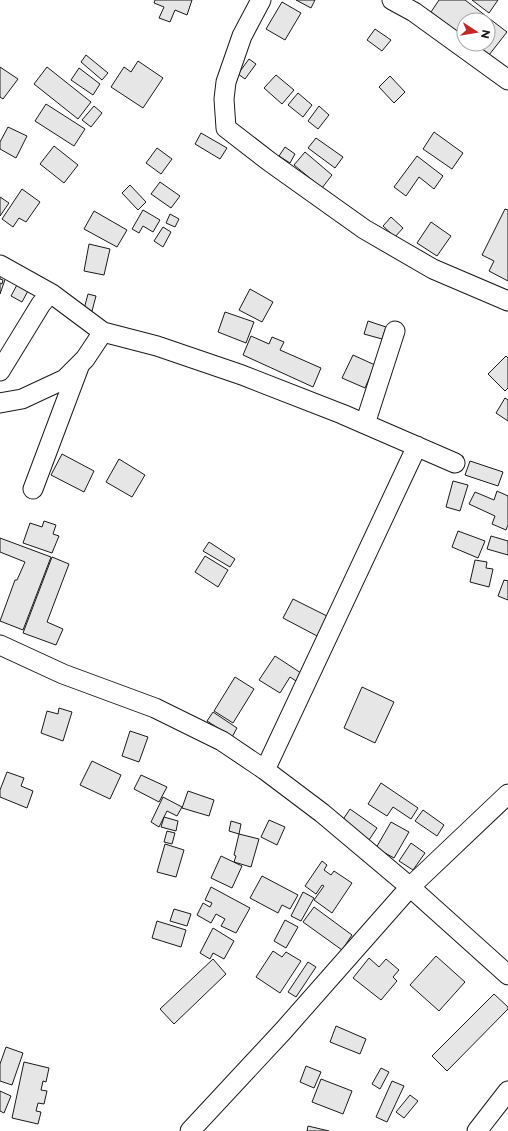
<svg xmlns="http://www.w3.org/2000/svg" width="508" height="1131" font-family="Montserrat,sans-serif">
<rect width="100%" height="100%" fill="#fff"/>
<!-- building -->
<path fill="#e6e6e6" stroke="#1a1a1a" d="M 155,0 L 192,0 L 187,15 L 175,10 L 170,22 L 159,18 L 164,7 L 154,3 Z
M 296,0 L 315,0 L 311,8 Z
M 439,0 L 465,0 L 507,32 L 489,55 L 474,44 L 488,44 L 488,20 L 464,20 L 464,37 L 431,12 Z
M 472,0 L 498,0 L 489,13 Z
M 282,2 L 301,13 L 285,40 L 266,29 Z
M 375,29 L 391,40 L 382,51 L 367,40 Z
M 86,55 L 108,73 L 102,80 L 81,62 Z
M 249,59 L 256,64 L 245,79 L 238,74 Z
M 138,61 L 163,78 L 143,108 L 111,87 L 124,67 L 131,72 Z
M 0,67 L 18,79 L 3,99 L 0,97 Z
M 47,67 L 91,102 L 78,119 L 34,84 Z
M 79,68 L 100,84 L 93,95 L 71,80 Z
M 276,75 L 294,90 L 282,104 L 264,88 Z
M 390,76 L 405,92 L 394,103 L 379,87 Z
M 298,93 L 312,105 L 303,117 L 288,105 Z
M 46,104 L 85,129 L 74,146 L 35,121 Z
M 94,106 L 102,113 L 91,127 L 82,120 Z
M 319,106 L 329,115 L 318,129 L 308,121 Z
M 8,127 L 27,136 L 16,158 L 0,149 L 0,142 Z
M 434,132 L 463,153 L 452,169 L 423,149 Z
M 201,133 L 227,148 L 220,159 L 195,144 Z
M 316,138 L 343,157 L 335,168 L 308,148 Z
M 54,146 L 78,165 L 64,183 L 40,164 Z
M 285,147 L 295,154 L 290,163 L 279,156 Z
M 157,148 L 172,159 L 161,174 L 146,163 Z
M 305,152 L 332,175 L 322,188 L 294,165 Z
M 417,156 L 443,176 L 434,189 L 419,177 L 406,196 L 394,187 Z
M 160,182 L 180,196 L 171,208 L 151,194 Z
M 130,185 L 146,202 L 138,210 L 122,193 Z
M 22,189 L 40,202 L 26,222 L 19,218 L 13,227 L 2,219 Z
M 0,197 L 9,203 L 0,216 Z
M 505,209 L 508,210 L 508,281 L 489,271 L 494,261 L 482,255 Z
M 143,210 L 160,220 L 153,232 L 143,226 L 139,233 L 132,229 Z
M 94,211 L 127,230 L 117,247 L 84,229 Z
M 170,214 L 179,219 L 175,227 L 166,223 Z
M 391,217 L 403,228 L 395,237 L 383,226 Z
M 431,222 L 451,236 L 437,256 L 417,243 Z
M 163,227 L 171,232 L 163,247 L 154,241 Z
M 89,244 L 110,249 L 104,275 L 84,271 Z
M 0,272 L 7,274 L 0,294 L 0,283 L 2,284 L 3,280 L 0,279 Z
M 18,283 L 29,289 L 22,302 L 11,296 Z
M 250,289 L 273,302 L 262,322 L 239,310 Z
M 88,294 L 96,296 L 92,311 L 84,309 Z
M 225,312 L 254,322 L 246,343 L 218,332 Z
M 368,321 L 386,327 L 382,339 L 364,334 Z
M 251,336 L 269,344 L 272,337 L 284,342 L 280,350 L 321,368 L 313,387 L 243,355 Z
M 353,355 L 375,365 L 365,388 L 342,378 Z
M 506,356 L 508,358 L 508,388 L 505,391 L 488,374 Z
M 505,398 L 508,400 L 508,421 L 496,413 Z
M 62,454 L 94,471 L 84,492 L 51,475 Z
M 119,459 L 145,475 L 132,497 L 106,482 Z
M 470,461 L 503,472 L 498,486 L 465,475 Z
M 453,481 L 468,485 L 460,511 L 446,507 Z
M 497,491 L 508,496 L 508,525 L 506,530 L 492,524 L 495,516 L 469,504 L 475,492 L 494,500 Z
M 44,521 L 56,525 L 53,534 L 59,536 L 52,553 L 23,543 L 30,523 L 42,527 Z
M 458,531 L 485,541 L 478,558 L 452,547 Z
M 491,536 L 508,541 L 508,555 L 487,549 Z
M 0,538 L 51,557 L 23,630 L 0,621 L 15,580 L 17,580 L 25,562 L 0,552 Z
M 209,542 L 235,559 L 230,567 L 203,551 Z
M 205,556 L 228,570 L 218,587 L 195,572 Z
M 52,557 L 69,564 L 47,622 L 63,629 L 56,645 L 23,633 Z
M 475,560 L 487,562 L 486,568 L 493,569 L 489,587 L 470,582 Z
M 504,580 L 508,581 L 508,600 L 498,596 Z
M 293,599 L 329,617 L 319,637 L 283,618 Z
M 275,656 L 301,673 L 296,681 L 290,677 L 280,693 L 259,680 Z
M 235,677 L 254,689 L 233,723 L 214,711 Z
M 362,687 L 394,702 L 375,743 L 344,728 Z
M 59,708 L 72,712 L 63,741 L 41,733 L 47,711 L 58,714 Z
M 213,712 L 237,728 L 232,737 L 207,721 Z
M 130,731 L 148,737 L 139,762 L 122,756 Z
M 92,761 L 121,775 L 110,799 L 80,785 Z
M 7,772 L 24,778 L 21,786 L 33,791 L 27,808 L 0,797 L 0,790 Z
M 141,775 L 167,787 L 159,802 L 134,789 Z
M 381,783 L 418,808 L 411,819 L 393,807 L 387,816 L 368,804 Z
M 188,791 L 214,800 L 209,816 L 182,808 Z
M 163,797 L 182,807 L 177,816 L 167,811 L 159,827 L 151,822 Z
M 350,809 L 377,828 L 369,840 L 342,821 Z
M 423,810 L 444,825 L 437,836 L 415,821 Z
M 164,817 L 178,821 L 176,831 L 161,827 Z
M 269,820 L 285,827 L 277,845 L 261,837 Z
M 231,821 L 241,824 L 239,834 L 229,831 Z
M 391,822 L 409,832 L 394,858 L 376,848 Z
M 167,831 L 175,833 L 172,844 L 164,842 Z
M 239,834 L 259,839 L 251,867 L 234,862 L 236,856 L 234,855 Z
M 411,843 L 425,853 L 413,870 L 399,861 Z
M 165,844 L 184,850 L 176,877 L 157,872 Z
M 221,856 L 242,866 L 232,888 L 211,878 Z
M 322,861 L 327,865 L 324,870 L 331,875 L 334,871 L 352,883 L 332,913 L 314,900 L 324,886 L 322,885 L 316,894 L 305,886 Z
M 262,876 L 298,895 L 290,909 L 282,905 L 278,913 L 250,898 Z
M 211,887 L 250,908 L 236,933 L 221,926 L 225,919 L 216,914 L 211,923 L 197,915 L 203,903 L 210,907 L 212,903 L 205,900 Z
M 303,892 L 314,898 L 301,921 L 291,916 Z
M 314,907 L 352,935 L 342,950 L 303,922 Z
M 174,909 L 191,914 L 187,926 L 170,921 Z
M 285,920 L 298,927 L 286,948 L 274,941 Z
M 157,921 L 186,930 L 181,947 L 152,938 Z
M 213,928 L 234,941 L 224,959 L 213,953 L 210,959 L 200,953 Z
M 273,951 L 282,957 L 286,952 L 301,961 L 280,993 L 256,977 Z
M 436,956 L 465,982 L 439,1011 L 410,985 Z
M 369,958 L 379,967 L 386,959 L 399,970 L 393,977 L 397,981 L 381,1000 L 353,978 Z
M 213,959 L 226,974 L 174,1024 L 160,1009 Z
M 308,962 L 316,967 L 296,997 L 288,992 Z
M 494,994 L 508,1007 L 508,1009 L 447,1071 L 432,1056 Z
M 336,1026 L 366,1039 L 360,1054 L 330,1042 Z
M 6,1047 L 23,1053 L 12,1085 L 0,1081 L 0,1064 Z
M 24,1062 L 49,1068 L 46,1082 L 43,1081 L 41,1090 L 47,1091 L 44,1104 L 38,1103 L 36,1111 L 41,1112 L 38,1124 L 12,1118 Z
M 306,1066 L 321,1072 L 314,1088 L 300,1082 Z
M 381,1068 L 389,1072 L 380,1089 L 372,1084 Z
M 321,1079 L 352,1091 L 343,1114 L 312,1102 Z
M 392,1081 L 404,1086 L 387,1122 L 376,1117 Z
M 0,1091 L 11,1096 L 4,1113 L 0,1111 Z
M 410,1095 L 418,1101 L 404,1118 L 396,1112 Z
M 308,1126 L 329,1131 L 307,1131 Z"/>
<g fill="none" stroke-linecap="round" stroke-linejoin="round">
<!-- minor casing -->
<g stroke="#1a1a1a" stroke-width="21">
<path id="minor" d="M 261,0 L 242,36 L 226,82 L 224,99 L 226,128 L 270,162 L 364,229 L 433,269 L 508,301
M 392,0 L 414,12 L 508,80
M 0,265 L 52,294 L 103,332 L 157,346 L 242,375 L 342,414 L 455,463
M 0,371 L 41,304 L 47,297 L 52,294
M 0,403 L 22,399 L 65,379 L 85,359 L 103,332
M 365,424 L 395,331
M 33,489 L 80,364
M 0,645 L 63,674 L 155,708 L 222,741 L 265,770 L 322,813 L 410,887 L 508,975
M 265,770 L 417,446
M 190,1131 L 283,1031 L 410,887 L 508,794
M 477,1131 L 508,1091"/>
</g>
<!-- minor -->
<use href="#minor" stroke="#fff" stroke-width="19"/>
</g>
<!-- north arrow -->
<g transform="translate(476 32) rotate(102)"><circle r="19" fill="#ffffff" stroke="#a3a3a3"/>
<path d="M0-3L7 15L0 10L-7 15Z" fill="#c62828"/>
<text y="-6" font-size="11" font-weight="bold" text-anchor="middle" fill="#1a1a1a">N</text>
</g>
</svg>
